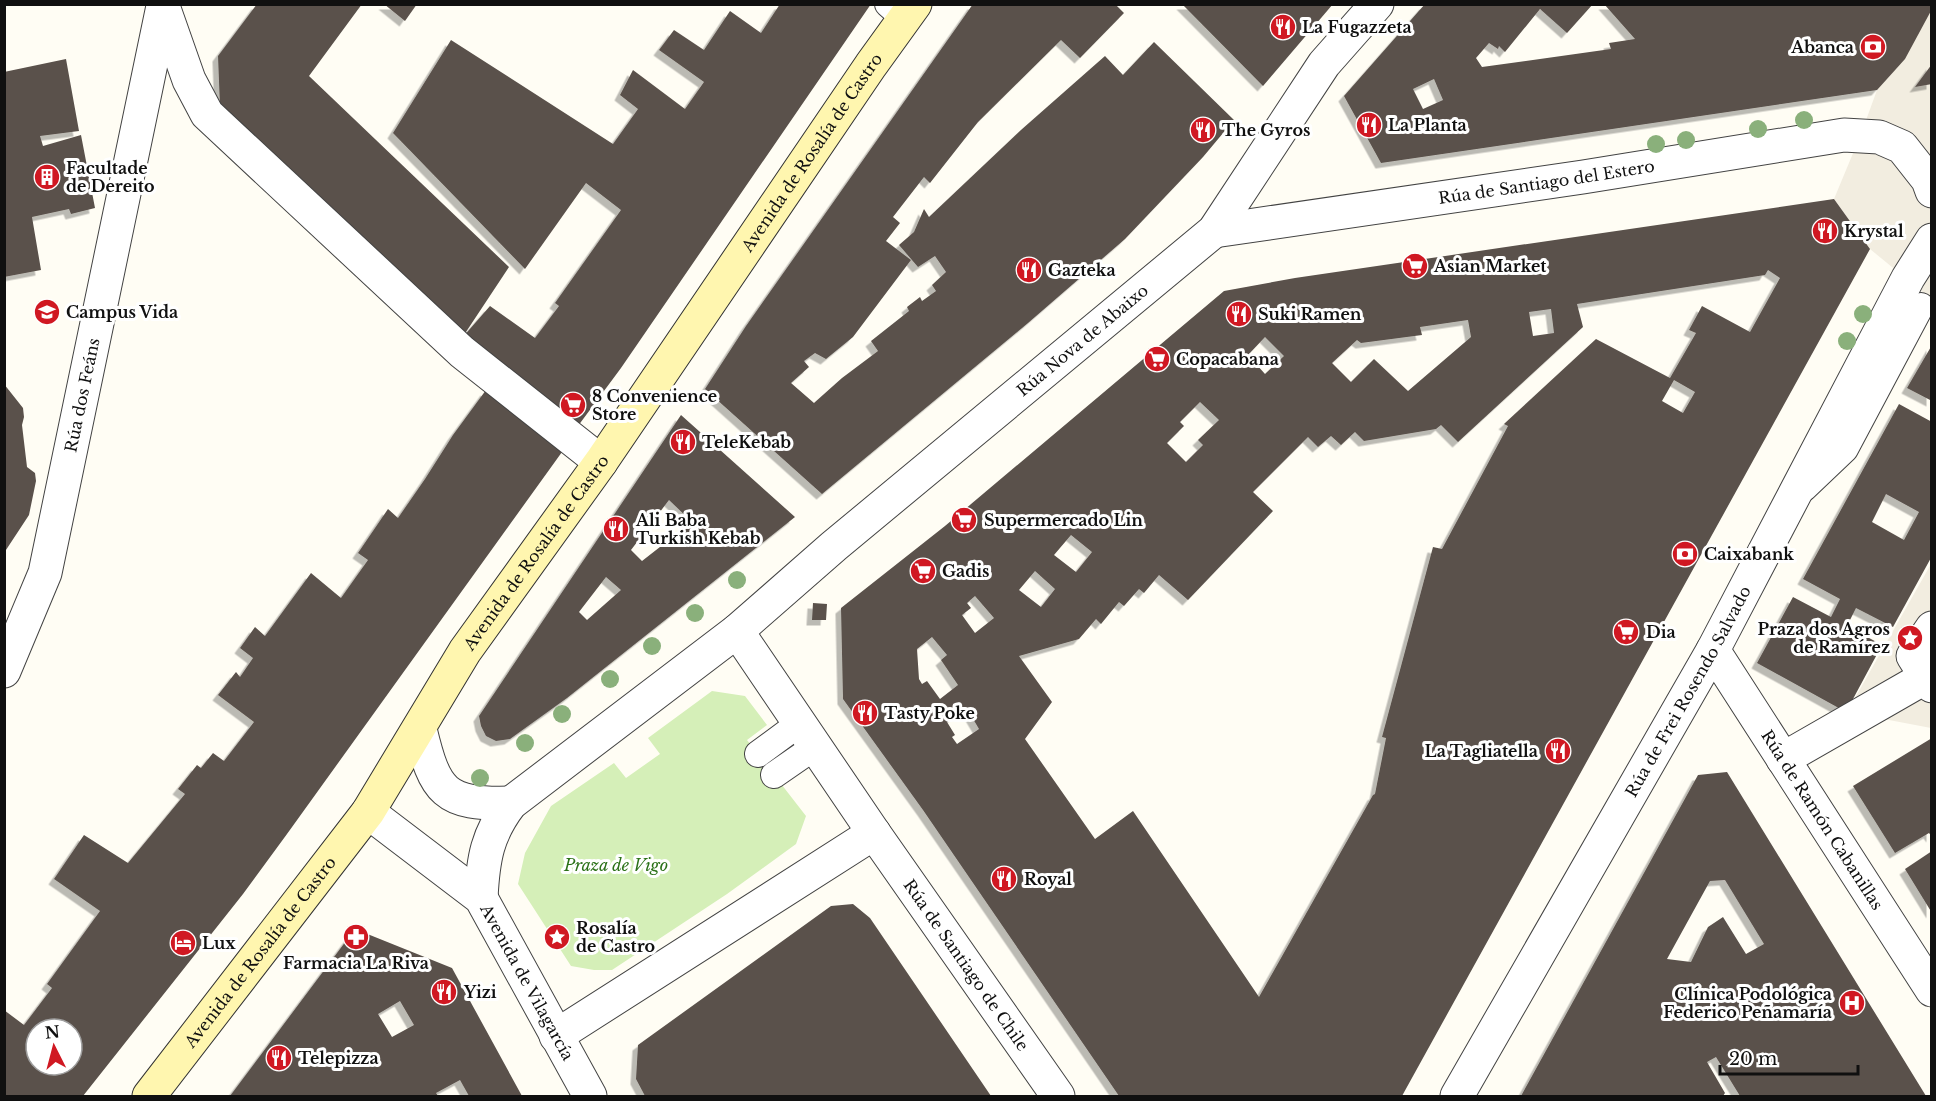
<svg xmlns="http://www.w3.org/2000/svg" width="1936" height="1101" font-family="'Libre Baskerville',serif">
<defs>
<filter id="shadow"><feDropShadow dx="-5.5" dy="5.5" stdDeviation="0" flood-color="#0004"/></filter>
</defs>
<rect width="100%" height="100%" fill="#fffdf4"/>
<!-- green -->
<path fill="#d5efb8" d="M 712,691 L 745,696 L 767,725 L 747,740 L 806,816 L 796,844 L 727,894 L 612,970 L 594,970 L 571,966 L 518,884 L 525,853 L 551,806 L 614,763 L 626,778 L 660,754 L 648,738 Z"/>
<!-- plaza -->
<path fill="#f2ede0" d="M 1931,9 L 1931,299 L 1870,249 L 1834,199 L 1861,134 L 1877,90 Z
M 1931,564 L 1931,728 L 1847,712 Z"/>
<!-- building -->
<path fill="#5a514b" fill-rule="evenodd" filter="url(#shadow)" d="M 257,4 L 362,4 L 309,76 L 509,267 L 462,338 L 490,306 L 535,338 L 559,306 L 555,303 L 621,210 L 586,183 L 525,269 L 393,133 L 451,40 L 613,144 L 638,109 L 620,95 L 633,70 L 685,109 L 704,82 L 659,50 L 674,30 L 704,50 L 730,11 L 761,33 L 780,4 L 871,4 L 621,368 L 575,430 L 462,338 L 220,107 L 218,56 Z
M 384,4 L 417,4 L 405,21 Z
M 973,4 L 1115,4 L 1124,13 L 1080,58 L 1061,40 L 978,122 L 930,183 L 924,177 L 893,217 L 900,223 L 886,241 L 911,260 L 853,337 L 826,359 L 815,353 L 804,361 L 809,367 L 791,383 L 814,403 L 842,378 L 878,351 L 871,341 L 909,311 L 907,307 L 920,297 L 922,301 L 936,291 L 932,285 L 946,272 L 935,256 L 918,267 L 899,245 L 914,232 L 924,209 L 929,217 L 1021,130 L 1105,56 L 1123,75 L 1154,42 L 1234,120 L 1203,157 L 1125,239 L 1028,323 L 822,494 L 705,389 L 746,326 Z
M 1182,4 L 1333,4 L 1263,86 Z
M 1425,4 L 1593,4 L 1567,33 L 1540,9 L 1505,52 L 1499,46 L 1498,49 L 1489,43 L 1476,58 L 1482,67 L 1611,49 L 1609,43 L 1635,39 L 1604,4 L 1932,4 L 1932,9 L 1905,59 L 1877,90 L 1381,163 L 1344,96 ZM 1434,79 L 1443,100 L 1423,109 L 1413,89 Z
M 66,59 L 79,131 L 40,136 L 43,146 L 81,135 L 95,208 L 71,214 L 69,209 L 32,217 L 41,270 L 4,277 L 4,72 Z
M 1932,64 L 1932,84 L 1915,87 Z
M 1834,199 L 1870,249 L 1402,1096 L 1119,1096 L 923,810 L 843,699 L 841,608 L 945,526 L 1224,291 L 1295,278 ZM 1768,270 L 1780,278 L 1750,332 L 1702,306 L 1689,330 L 1696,333 L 1670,378 L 1596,339 L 1504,424 L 1508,426 L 1442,549 L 1433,547 L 1382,737 L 1386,738 L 1375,794 L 1373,795 L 1259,997 L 1133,811 L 1095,839 L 1025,739 L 1052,702 L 1019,656 L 1079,639 L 1096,619 L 1101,624 L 1119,602 L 1124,606 L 1139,589 L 1144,593 L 1159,575 L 1188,600 L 1273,511 L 1253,492 L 1308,437 L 1318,447 L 1331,436 L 1341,445 L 1355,432 L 1364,441 L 1436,429 L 1441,425 L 1458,442 L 1583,327 L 1577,304 L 1765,275 ZM 1551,309 L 1554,333 L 1533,336 L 1529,312 ZM 1468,320 L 1471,337 L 1408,391 L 1374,359 L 1351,382 L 1332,363 L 1357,340 L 1361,343 L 1422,335 L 1420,327 ZM 1265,337 L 1284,356 L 1265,374 L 1248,355 ZM 1674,380 L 1695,392 L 1683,413 L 1662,401 ZM 1200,402 L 1219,420 L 1198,440 L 1203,445 L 1186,462 L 1167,443 L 1184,426 L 1180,422 ZM 1071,535 L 1092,552 L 1076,572 L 1054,555 ZM 1035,571 L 1055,589 L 1041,607 L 1019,590 ZM 975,596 L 994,618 L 975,633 L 962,615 L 971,608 L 967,603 ZM 932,637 L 947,655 L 941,660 L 958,685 L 940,699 L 927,681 L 922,684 L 919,679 L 917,649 ZM 966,707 L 979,729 L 957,744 L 952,737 L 955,735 L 947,722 Z
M 1932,345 L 1932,401 L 1907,388 Z
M 4,384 L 23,408 L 24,417 L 22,425 L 27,467 L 35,473 L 36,481 L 29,515 L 4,553 Z
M 486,390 L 562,452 L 287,834 L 243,894 L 83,1096 L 4,1096 L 4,1010 L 24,1025 L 52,988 L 47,984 L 100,911 L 54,879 L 84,835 L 128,863 L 185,794 L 178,789 L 197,765 L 201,768 L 213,753 L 224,761 L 254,722 L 218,695 L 236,672 L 240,677 L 253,658 L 240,648 L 255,627 L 265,636 L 311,573 L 341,598 L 368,560 L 358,553 L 388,509 L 398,518 L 425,479 L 453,435 ZM 36,1029 L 72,1029 L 72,1065 L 36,1065 Z
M 1899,404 L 1932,422 L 1932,556 L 1893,627 L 1856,608 L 1847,626 L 1882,645 L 1846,712 L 1757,663 L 1793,597 L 1831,617 L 1840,599 L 1803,579 ZM 1886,494 L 1919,512 L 1904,540 L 1872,522 Z
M 681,415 L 795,517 L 567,698 L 510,739 L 496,741 L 486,736 L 481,726 L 479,716 ZM 669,500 L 692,522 L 642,561 L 631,550 ZM 606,577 L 621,590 L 587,620 L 579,612 Z
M 813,603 L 827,604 L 826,620 L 812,620 Z
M 1932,738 L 1932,837 L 1929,833 L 1895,853 L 1853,786 Z
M 1727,772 L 1926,1096 L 1740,1096 L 1716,1057 L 1707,1062 L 1725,1093 L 1723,1096 L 1521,1096 L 1698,775 ZM 1725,880 L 1764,944 L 1746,954 L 1723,917 L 1708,927 L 1691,962 L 1667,959 L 1710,881 Z
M 1932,851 L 1932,913 L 1905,869 Z
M 853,904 L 870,918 L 991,1096 L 645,1096 L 636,1079 L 638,1045 L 831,906 Z
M 355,929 L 452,968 L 522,1096 L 469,1096 L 460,1080 L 436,1093 L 438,1096 L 230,1096 ZM 400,1001 L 414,1025 L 392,1037 L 378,1014 Z"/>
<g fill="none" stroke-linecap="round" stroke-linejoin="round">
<!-- lane casing -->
<g stroke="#434343" stroke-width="28">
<path id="lane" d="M 888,4 L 905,19
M 1804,488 L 1845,449 L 1921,306
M 758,754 L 800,723
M 774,775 L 816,746"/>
</g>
<!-- street casing -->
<g stroke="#434343" stroke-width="35">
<g id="street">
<path d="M 163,6 L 189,80 L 207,114 L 462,352 L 601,462"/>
<path id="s1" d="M 1214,231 L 1583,177 L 1844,135 L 1879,137 L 1902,147 L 1928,180 L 1932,191"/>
<path d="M 1932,628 L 1913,656 L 1932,686"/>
<path id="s2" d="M 737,631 L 874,833 L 1058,1096"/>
<path id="s3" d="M 1713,650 L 1932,990"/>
<path id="s4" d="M 4,671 L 45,573 L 163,6"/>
<path d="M 420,729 C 435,792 444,805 511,803"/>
<path d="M 1783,759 L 1926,677"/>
<path id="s5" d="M 368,812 L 481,898 L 590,1096"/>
<path id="s6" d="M 481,898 C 483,859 487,834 511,803 L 737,631 L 834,546 L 1214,231 L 1324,64 L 1377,4"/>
<path d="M 556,1036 L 874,833"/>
<path id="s7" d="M 1457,1096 L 1713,650 L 1908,278 L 1932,240"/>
</g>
</g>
<!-- secondary casing -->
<g stroke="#323232" stroke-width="35">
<g id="secondary">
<path id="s8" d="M 149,1096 L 368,812 L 465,651 L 601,462 L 871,65 L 915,4"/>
</g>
</g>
<!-- lane -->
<use href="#lane" stroke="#fff" stroke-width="26"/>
<!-- street -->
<use href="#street" stroke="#fff" stroke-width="33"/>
<!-- secondary -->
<use href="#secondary" stroke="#fff6af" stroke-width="33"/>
</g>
<!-- trees -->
<g fill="#8ab07b">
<circle cx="1804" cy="120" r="9"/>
<circle cx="1758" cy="129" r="9"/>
<circle cx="1686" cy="140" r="9"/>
<circle cx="1656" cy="144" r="9"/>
<circle cx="1863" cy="314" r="9"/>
<circle cx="1847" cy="341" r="9"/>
<circle cx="737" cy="580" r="9"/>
<circle cx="695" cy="613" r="9"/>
<circle cx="652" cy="646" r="9"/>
<circle cx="610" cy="679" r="9"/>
<circle cx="562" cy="714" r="9"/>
<circle cx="525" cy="743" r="9"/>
<circle cx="480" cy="778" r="9"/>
</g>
<!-- icons -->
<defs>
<g id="restaurant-disc" transform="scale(1.35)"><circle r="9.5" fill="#d01822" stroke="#fff"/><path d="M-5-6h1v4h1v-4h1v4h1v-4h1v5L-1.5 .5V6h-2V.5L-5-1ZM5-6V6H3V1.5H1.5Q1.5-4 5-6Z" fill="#fff"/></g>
<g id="bank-disc" transform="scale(1.35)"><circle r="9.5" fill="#d01822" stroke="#fff"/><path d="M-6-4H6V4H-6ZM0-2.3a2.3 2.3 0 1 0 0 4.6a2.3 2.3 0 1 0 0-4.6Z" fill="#fff"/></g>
<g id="building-disc" transform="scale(1.35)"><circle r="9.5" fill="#d01822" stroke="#fff"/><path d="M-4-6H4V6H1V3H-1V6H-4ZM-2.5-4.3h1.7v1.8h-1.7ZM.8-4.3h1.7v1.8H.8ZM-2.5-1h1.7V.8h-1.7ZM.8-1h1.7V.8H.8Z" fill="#fff"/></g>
<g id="supermarket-disc" transform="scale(1.35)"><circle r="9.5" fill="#d01822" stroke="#fff"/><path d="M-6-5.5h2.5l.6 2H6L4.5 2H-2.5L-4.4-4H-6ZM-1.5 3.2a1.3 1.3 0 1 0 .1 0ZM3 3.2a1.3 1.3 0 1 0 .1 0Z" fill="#fff"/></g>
<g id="university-disc" transform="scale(1.35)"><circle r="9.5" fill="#d01822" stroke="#fff"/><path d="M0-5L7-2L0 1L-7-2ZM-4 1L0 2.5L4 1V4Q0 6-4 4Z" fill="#fff"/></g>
<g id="sight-disc" transform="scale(1.35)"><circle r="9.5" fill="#d01822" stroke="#fff"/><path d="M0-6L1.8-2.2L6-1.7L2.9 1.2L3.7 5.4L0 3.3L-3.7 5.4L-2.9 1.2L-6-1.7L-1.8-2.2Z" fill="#fff"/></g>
<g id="pharmacy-disc" transform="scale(1.35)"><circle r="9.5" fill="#d01822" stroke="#fff"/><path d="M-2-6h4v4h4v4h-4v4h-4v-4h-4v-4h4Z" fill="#fff"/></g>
<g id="hotel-disc" transform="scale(1.35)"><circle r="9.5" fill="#d01822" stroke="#fff"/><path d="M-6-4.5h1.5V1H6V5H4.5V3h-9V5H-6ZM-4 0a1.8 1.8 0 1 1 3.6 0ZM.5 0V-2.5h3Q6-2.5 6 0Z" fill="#fff"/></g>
<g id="hospital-disc" transform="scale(1.35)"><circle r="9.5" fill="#d01822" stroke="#fff"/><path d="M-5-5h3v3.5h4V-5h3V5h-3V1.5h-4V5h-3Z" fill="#fff"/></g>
</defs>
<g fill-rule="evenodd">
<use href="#restaurant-disc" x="1283" y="27"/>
<use href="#bank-disc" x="1873" y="47"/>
<use href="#restaurant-disc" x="1369" y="125"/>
<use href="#restaurant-disc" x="1203" y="130"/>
<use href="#building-disc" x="47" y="177"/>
<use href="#restaurant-disc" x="1825" y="231"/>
<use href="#supermarket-disc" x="1415" y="266"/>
<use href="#restaurant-disc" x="1029" y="270"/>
<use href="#university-disc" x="47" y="312"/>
<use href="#restaurant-disc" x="1239" y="314"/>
<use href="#supermarket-disc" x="1157" y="359"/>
<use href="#supermarket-disc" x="573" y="405"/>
<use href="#restaurant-disc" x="683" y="442"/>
<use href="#supermarket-disc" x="964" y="520"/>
<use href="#restaurant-disc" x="616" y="529"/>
<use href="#bank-disc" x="1685" y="554"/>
<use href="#supermarket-disc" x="923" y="571"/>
<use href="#supermarket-disc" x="1626" y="632"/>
<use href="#sight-disc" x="1910" y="638"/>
<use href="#restaurant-disc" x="865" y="713"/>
<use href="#restaurant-disc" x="1558" y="751"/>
<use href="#restaurant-disc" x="1004" y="879"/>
<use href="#pharmacy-disc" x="356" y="937"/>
<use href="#sight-disc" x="557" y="937"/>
<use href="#hotel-disc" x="183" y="943"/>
<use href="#restaurant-disc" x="444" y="992"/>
<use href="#hospital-disc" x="1852" y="1003"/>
<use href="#restaurant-disc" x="279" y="1058"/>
</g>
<g text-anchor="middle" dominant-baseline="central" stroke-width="6" stroke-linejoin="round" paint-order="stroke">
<!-- poi labels -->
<g font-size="16" font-weight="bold" fill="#101010" stroke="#fff" text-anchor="start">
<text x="1302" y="27">La Fugazzeta</text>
<text x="1854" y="47" text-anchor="end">Abanca</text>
<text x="1388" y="125">La Planta</text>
<text x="1222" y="130">The Gyros</text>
<text x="66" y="168">Facultade<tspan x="66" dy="18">de Dereito</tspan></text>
<text x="1844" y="231">Krystal</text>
<text x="1434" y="266">Asian Market</text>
<text x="1048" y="270">Gazteka</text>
<text x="66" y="312">Campus Vida</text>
<text x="1258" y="314">Suki Ramen</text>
<text x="1176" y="359">Copacabana</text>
<text x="592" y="396">8 Convenience<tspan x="592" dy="18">Store</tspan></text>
<text x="702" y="442">TeleKebab</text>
<text x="636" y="520">Ali Baba<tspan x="636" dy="18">Turkish Kebab</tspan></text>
<text x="984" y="520">Supermercado Lin</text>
<text x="1704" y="554">Caixabank</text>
<text x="942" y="571">Gadis</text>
<text x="1890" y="629" text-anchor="end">Praza dos Agros<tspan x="1890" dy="18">de Ramírez</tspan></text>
<text x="1646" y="632">Dia</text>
<text x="884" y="713">Tasty Poke</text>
<text x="1538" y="751" text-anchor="end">La Tagliatella</text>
<text x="1024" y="879">Royal</text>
<text x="576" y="928">Rosalía<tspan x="576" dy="18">de Castro</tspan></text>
<text x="202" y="943">Lux</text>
<text x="356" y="963" text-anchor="middle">Farmacia La Riva</text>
<text x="464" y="992">Yizi</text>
<text x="1832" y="994" text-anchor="end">Clínica Podológica<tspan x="1832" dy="18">Federico Peñamaría</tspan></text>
<text x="298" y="1058">Telepizza</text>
</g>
<!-- street labels -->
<g font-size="16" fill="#101010" stroke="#fff">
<text stroke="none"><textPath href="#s8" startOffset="1154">Avenida de Rosalía de Castro</textPath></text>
<text stroke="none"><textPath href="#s1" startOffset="336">Rúa de Santiago del Estero</textPath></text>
<text stroke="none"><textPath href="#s6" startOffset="837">Rúa Nova de Abaixo</textPath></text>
<text stroke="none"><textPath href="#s4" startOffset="288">Rúa dos Feáns</textPath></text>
<text stroke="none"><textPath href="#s8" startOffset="668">Avenida de Rosalía de Castro</textPath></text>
<text stroke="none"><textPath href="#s7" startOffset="466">Rúa de Frei Rosendo Salvado</textPath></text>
<text stroke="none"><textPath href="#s3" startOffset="202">Rúa de Ramón Cabanillas</textPath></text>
<text stroke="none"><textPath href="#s8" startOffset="182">Avenida de Rosalía de Castro</textPath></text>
<text stroke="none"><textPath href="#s2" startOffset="405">Rúa de Santiago de Chile</textPath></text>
<text stroke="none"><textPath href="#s5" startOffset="238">Avenida de Vilagarcía</textPath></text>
</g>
<!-- park labels -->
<g font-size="16" font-style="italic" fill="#2b7118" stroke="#fff">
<text x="616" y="865">Praza de Vigo</text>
</g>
</g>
<!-- border -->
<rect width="1936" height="1101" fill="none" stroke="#101010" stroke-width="12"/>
<!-- north arrow -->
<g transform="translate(54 1047) rotate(354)"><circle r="28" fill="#ffffff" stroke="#9f9f9f" stroke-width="1.5"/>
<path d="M0-4.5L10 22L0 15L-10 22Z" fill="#d01822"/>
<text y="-9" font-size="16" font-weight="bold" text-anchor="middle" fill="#101010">N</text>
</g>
<!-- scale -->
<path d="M1720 1065v9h138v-9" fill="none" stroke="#101010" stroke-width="3"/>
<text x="1729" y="1065" font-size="18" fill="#101010" stroke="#ffffff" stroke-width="4.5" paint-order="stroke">20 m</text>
</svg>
